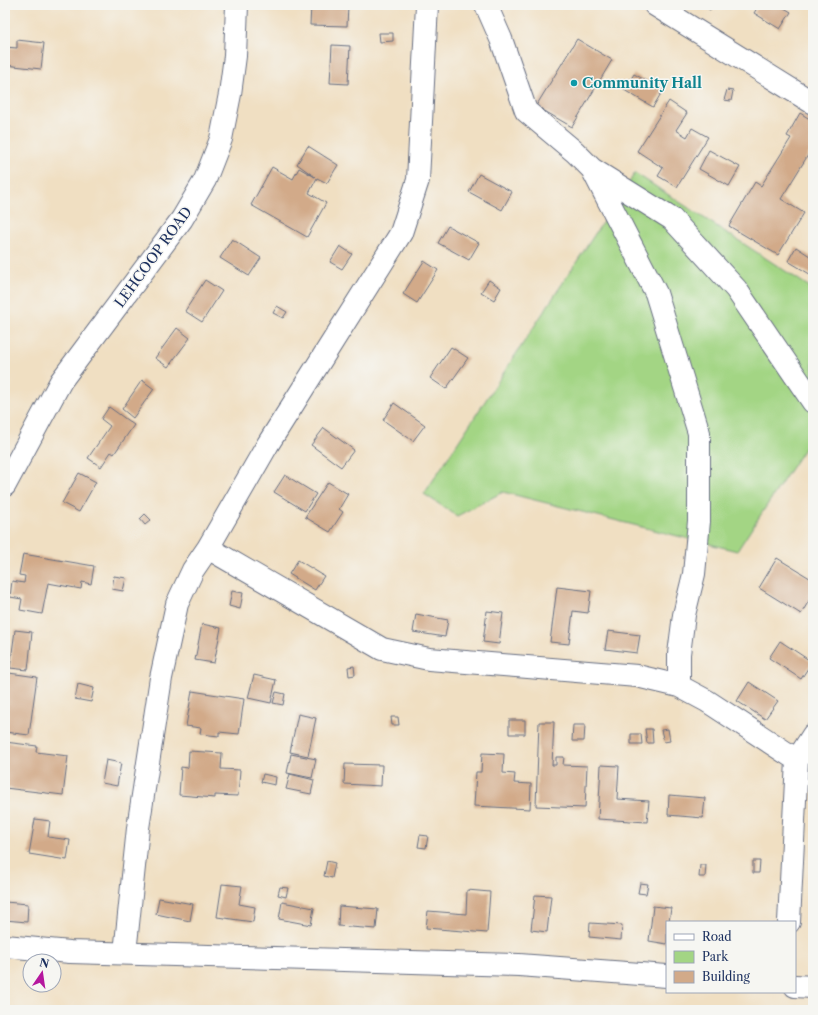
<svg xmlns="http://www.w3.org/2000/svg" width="818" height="1015" font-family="'Libre Caslon Text',serif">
<rect width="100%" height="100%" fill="#f6f6f2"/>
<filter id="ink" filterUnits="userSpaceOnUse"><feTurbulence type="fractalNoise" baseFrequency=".025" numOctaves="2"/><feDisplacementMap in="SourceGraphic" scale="8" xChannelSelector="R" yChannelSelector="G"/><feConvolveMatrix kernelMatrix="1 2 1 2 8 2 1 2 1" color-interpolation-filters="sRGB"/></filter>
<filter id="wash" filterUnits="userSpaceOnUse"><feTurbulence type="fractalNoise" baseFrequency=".012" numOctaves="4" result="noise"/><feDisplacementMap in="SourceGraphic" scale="16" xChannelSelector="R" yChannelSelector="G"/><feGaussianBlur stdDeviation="0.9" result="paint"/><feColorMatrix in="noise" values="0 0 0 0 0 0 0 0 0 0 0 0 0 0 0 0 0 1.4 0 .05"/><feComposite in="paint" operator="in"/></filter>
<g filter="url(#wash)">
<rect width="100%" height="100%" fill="#f0dfc2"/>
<!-- green -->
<path fill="#a3d584" stroke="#5f8271" d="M 635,173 L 813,289 L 813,435 L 737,551 L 503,492 L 457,516 L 424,494 Z"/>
<g id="blocks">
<!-- building -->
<path fill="#d2aa89" d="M 311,5 L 348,6 L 347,26 L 310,25 Z
M 702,5 L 712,5 L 710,10 Z
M 759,5 L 779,5 L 791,12 L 780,29 L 754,13 Z
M 379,33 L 393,33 L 393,41 L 380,42 Z
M 577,39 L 612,60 L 572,127 L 536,106 Z
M 17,40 L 44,43 L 41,69 L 5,65 L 5,47 L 17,48 Z
M 332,45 L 350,46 L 348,84 L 330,83 Z
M 634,74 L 663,90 L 653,107 L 624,90 Z
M 727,90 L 733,91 L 731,101 L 724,100 Z
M 669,101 L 687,113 L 676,130 L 687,137 L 692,128 L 708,137 L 677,187 L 658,176 L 663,168 L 637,151 Z
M 800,113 L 813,121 L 813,147 L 781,199 L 804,213 L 778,255 L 729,226 L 755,182 L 761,186 L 791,138 L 787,136 Z
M 308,146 L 338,165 L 327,183 L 317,178 L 309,193 L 326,203 L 307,237 L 251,205 L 272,167 L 293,179 L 299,168 L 315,177 L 297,164 Z
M 709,150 L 740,167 L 729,186 L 699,169 Z
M 479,174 L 512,192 L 502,210 L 469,192 Z
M 448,226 L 479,243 L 469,260 L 438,243 Z
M 232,239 L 261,258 L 249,276 L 220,258 Z
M 340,246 L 352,254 L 342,269 L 330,262 Z
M 796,247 L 813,258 L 813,276 L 788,261 Z
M 424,261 L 438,270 L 417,303 L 403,294 Z
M 205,280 L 222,291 L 202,322 L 185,311 Z
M 489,280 L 501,288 L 494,300 L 481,292 Z
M 277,306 L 287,312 L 283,318 L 273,313 Z
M 177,328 L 190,338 L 168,367 L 155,358 Z
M 451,347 L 468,358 L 446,389 L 430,378 Z
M 142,380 L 154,389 L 133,418 L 122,409 Z
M 394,403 L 425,425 L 413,441 L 383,420 Z
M 109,407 L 134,425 L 114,454 L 111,452 L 101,467 L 88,458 L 110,426 L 101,419 Z
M 324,428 L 354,450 L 341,467 L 311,445 Z
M 79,473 L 96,482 L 79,512 L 62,503 Z
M 285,475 L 316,494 L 305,511 L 274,492 Z
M 328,482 L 348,494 L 339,509 L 343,512 L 330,532 L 305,517 Z
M 145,514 L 151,520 L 145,525 L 140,519 Z
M 23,554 L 94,566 L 91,584 L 82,582 L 81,589 L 48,583 L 42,614 L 20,610 L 22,599 L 10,597 L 12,581 L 24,583 L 25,576 L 19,575 Z
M 777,558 L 813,580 L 813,594 L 801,614 L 759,588 Z
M 298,560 L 324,576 L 315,590 L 289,574 Z
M 114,576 L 126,578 L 123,591 L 112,589 Z
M 557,587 L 591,591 L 588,613 L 573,611 L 569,644 L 550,642 Z
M 232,591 L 243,593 L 240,609 L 229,606 Z
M 487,611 L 503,613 L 499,644 L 483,642 Z
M 416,614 L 448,620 L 445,637 L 413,632 Z
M 202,624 L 221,628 L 214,663 L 195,660 Z
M 15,630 L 32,632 L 28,670 L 10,668 Z
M 608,631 L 640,635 L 637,653 L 605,649 Z
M 780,641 L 812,662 L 801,679 L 769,658 Z
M 354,666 L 355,675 L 349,676 L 348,667 Z
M 9,673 L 37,677 L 29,735 L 5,732 L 5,702 Z
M 254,675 L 276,680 L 271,703 L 248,698 Z
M 749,682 L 778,701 L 765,719 L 737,701 Z
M 78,684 L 94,688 L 91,702 L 75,699 Z
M 192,691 L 244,699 L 239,734 L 219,732 L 219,736 L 200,734 L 201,728 L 186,726 Z
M 276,692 L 285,694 L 283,705 L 273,703 Z
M 298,714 L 316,718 L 308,756 L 290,752 Z
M 391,717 L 398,717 L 399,725 L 392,725 Z
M 509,720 L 525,720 L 525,734 L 509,734 Z
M 539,722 L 554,722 L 552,765 L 556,765 L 556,757 L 564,757 L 563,765 L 587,766 L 585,808 L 536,806 Z
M 573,725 L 585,725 L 584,741 L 572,741 Z
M 645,729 L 652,729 L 653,743 L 647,743 Z
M 668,729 L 670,741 L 664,742 L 661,730 Z
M 631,734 L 641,734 L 642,744 L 631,744 Z
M 5,742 L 37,746 L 36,752 L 68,756 L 63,795 L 5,788 Z
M 189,751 L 222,753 L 221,769 L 240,770 L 238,796 L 215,795 L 215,798 L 179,795 L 181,767 L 188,768 Z
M 482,753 L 504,754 L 503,773 L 515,774 L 514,783 L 531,784 L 530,809 L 474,806 L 476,772 L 481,772 Z
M 291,754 L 316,759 L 312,778 L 287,773 Z
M 106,760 L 121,763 L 117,786 L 102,783 Z
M 345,764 L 382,765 L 381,786 L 344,784 Z
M 601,765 L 619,766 L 617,799 L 649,801 L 647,822 L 598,819 Z
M 263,774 L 276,777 L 275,785 L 261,782 Z
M 290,774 L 314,780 L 311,794 L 286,789 Z
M 669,795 L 705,798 L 703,818 L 668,815 Z
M 35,819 L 50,821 L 48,837 L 70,840 L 67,860 L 29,854 Z
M 420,835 L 428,836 L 426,848 L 418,847 Z
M 327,861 L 335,863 L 332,878 L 324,876 Z
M 753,861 L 760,861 L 759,873 L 753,873 Z
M 700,865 L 706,865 L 705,877 L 699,877 Z
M 640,883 L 648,884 L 646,894 L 638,893 Z
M 222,884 L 242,886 L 239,904 L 255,907 L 253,922 L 217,917 Z
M 280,887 L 288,888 L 286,897 L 278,895 Z
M 467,890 L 490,892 L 487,933 L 426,928 L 428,911 L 466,914 Z
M 535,895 L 551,896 L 547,932 L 531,930 Z
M 159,898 L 193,904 L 190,921 L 156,914 Z
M 5,902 L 28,904 L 27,922 L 5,920 Z
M 282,902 L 314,908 L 311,925 L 279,919 Z
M 339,906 L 378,909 L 376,929 L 338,926 Z
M 653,906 L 671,908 L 669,922 L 667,922 L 667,944 L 649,941 Z
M 590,923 L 622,925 L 621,940 L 589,937 Z"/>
</g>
</g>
<g filter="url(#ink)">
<use href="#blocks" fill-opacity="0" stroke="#666d81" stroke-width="1"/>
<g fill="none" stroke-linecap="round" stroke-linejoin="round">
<!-- minor casing -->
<g stroke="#666d81" stroke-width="24">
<path id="minor" d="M 486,5 L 501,39 L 526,111 L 575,152 L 592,169 L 672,219 L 736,289 L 813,402
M 655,5 L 813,103
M 592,169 L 656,293 L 699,433 L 699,521 L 694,574 L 684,615 L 679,654 L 679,686
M 5,485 L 61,381 L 182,219 L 205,180 L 221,139 L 230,94 L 235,56 L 237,5
M 208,548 L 382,649 L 429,659 L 637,676 L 679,686 L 707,701 L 797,760
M 789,922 L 797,760 L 813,735
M 5,946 L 70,952 L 519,965 L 667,976
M 125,953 L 138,828 L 161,678 L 177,604 L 193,570 L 208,548 L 268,444 L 401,233 L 418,180 L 427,5
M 795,986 L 813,987"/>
</g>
<!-- minor -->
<use href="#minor" stroke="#fff" stroke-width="22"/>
</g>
</g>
<!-- markers -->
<circle fill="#0f9aa8" stroke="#f6f6f2" stroke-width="1.5" cx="574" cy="83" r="4"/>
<g text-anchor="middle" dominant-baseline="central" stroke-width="3" stroke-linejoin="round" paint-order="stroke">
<!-- culture labels -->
<g font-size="14" font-weight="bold" fill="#0d838f" stroke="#f6f6f2" text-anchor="start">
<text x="582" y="83">Community Hall</text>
</g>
<!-- street labels -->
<g font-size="14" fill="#1b2f5e" stroke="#f6f6f2">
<text transform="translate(153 257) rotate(-54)">LEHCOOP ROAD</text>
</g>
</g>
<!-- margin -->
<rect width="818" height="1015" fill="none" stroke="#f6f6f2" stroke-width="20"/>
<!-- legend -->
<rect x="666" y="921" width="130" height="72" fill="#f6f6f2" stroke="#9ea6b7"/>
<rect x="674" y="934" width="20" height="6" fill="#ffffff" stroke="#9ea6b7"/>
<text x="702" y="941" font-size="12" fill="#1b2f5e">Road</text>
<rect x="674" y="951" width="20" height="12" fill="#a3d584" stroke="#9ea6b7"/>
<text x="702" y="961" font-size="12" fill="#1b2f5e">Park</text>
<rect x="674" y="971" width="20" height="12" fill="#d2aa89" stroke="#9ea6b7"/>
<text x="702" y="981" font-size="12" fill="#1b2f5e">Building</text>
<!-- north arrow -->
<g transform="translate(42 973) rotate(13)"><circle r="19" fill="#f6f6f2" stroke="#9ea6b7"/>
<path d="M0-3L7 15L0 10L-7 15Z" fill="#b5179e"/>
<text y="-6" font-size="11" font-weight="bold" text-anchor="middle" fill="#1b2f5e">N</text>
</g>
</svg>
